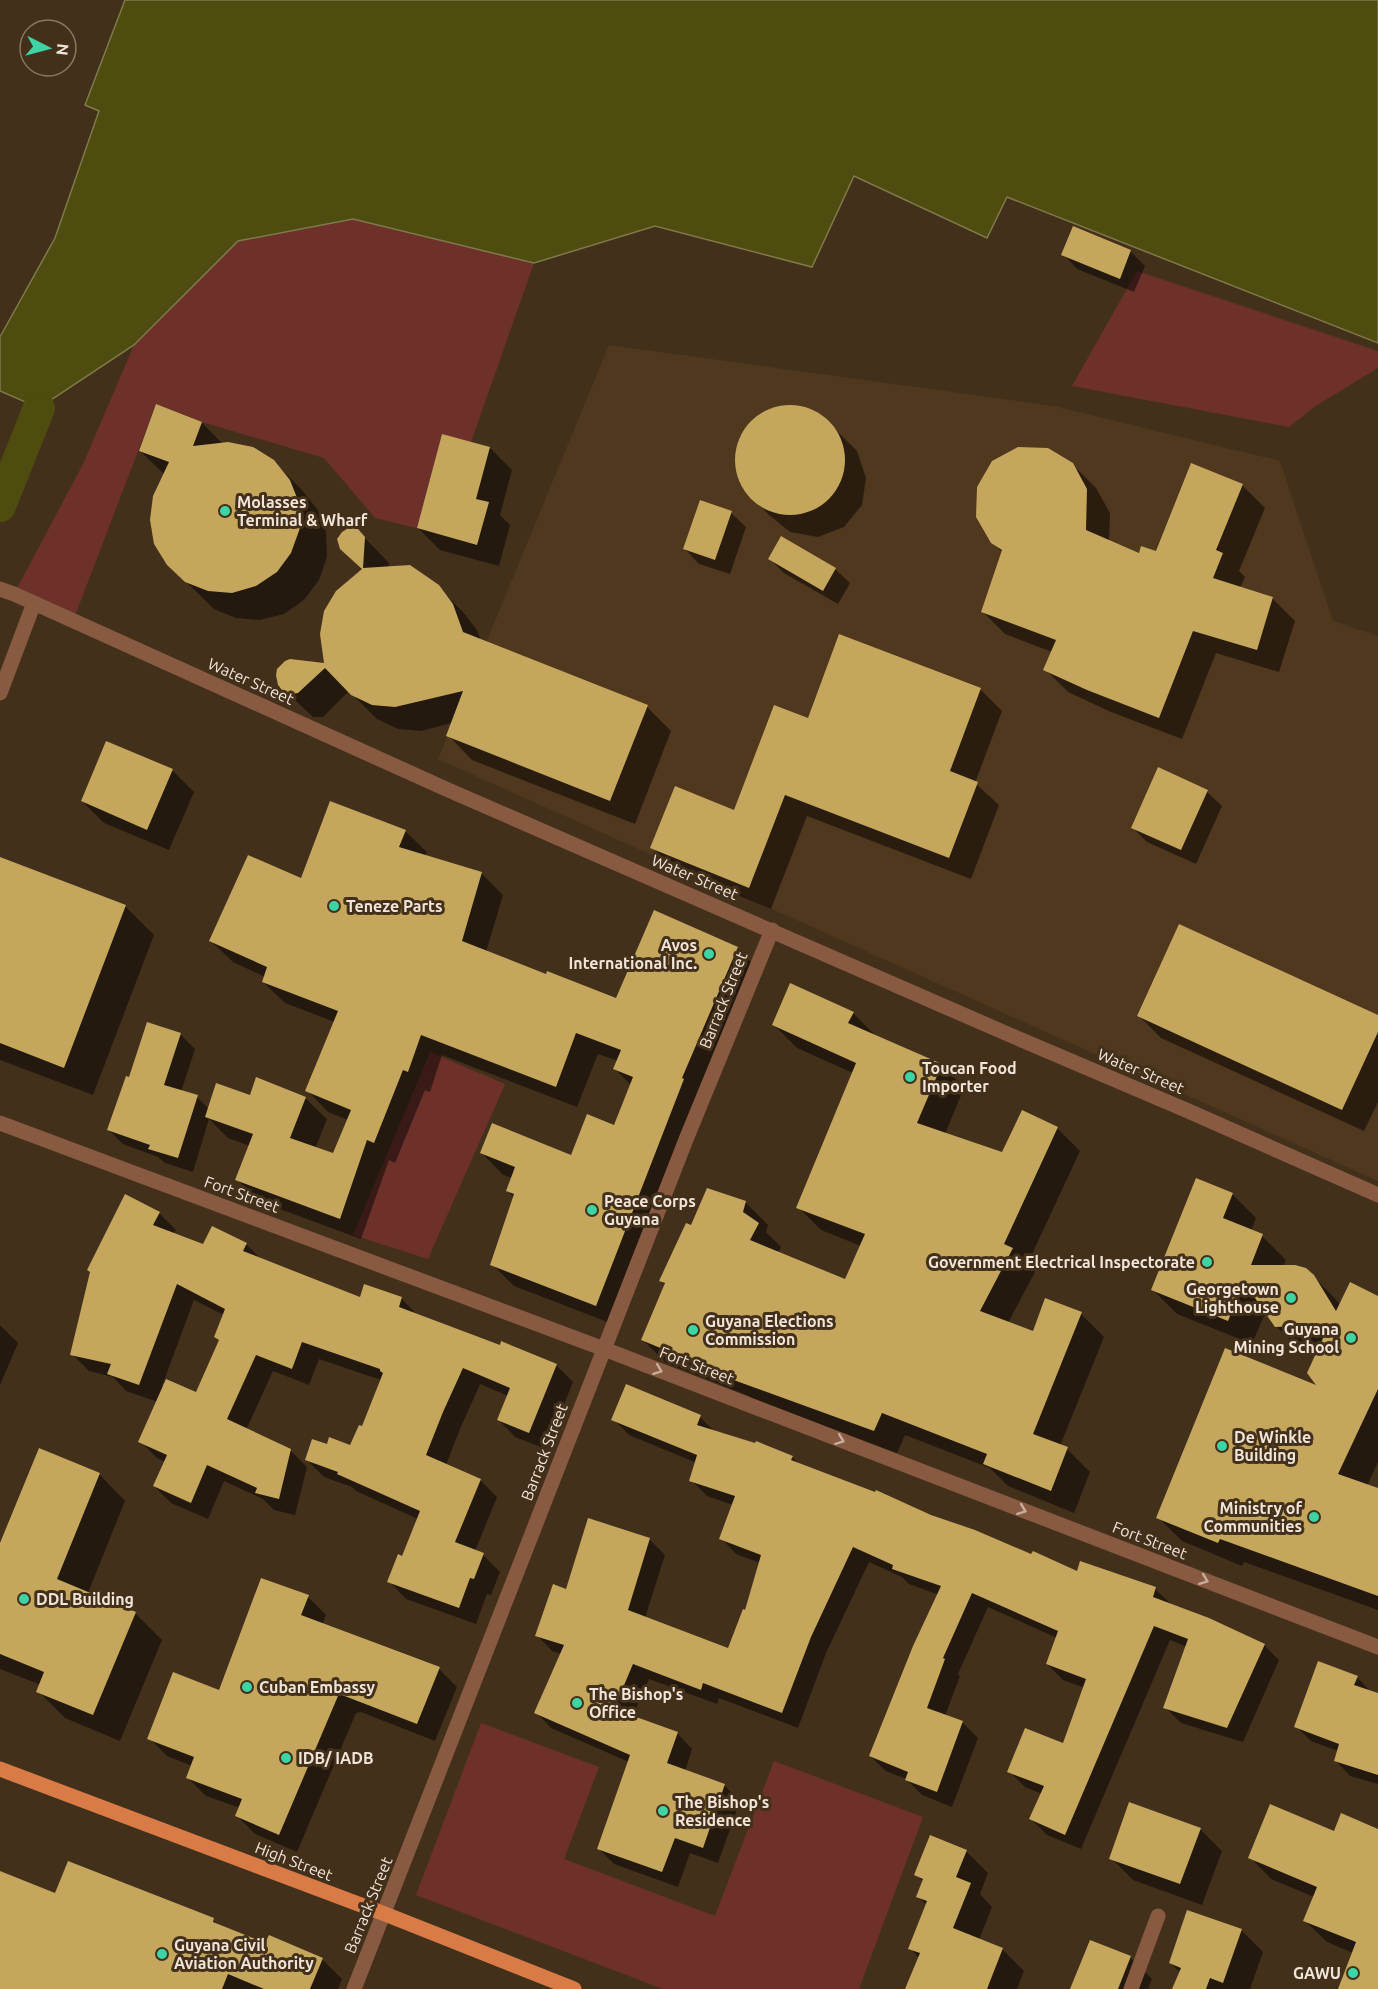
<svg xmlns="http://www.w3.org/2000/svg" width="1378" height="1989" font-family="Ubuntu,sans-serif">
<rect width="100%" height="100%" fill="#43301b"/>
<!-- built -->
<path fill="#4f381e" d="M 609,345 L 1054,406 L 1280,461 L 1333,621 L 1378,636 L 1378,1181 L 438,759 Z"/>
<!-- green -->
<path fill="#6e312a" d="M 353,219 L 534,263 L 470,445 L 442,434 L 417,528 L 375,518 L 324,458 L 202,422 L 156,404 L 73,621 L 14,594 L 83,464 L 134,345 L 238,241 Z
M 1137,271 L 1378,351 L 1378,368 L 1314,407 L 1289,427 L 1072,386 Z
M 430,1052 L 505,1084 L 428,1259 L 353,1235 Z
M 481,1723 L 599,1767 L 564,1859 L 715,1916 L 774,1761 L 923,1817 L 859,1989 L 663,1989 L 416,1895 Z"/>
<!-- water -->
<path fill="#4e4c0e" stroke="#7f7a4b" stroke-width="1.5" d="M 125,0 L 1378,0 L 1378,343 L 1007,197 L 987,238 L 854,176 L 812,267 L 655,226 L 534,263 L 353,219 L 238,241 L 134,345 L 39,408 L 0,391 L 0,337 L 55,238 L 99,111 L 85,105 Z"/>
<!-- shadow -->
<path fill="#0007" fill-rule="evenodd" d="M 1130,251 L 1145,266 L 1134,292 L 1077,269 L 1063,254 Z
M 785,405 L 813,410 L 834,428 L 857,451 L 866,478 L 862,505 L 844,527 L 818,537 L 790,532 L 768,514 L 746,491 L 736,465 L 740,436 L 759,415 Z
M 202,423 L 223,444 L 273,461 L 302,490 L 317,509 L 326,532 L 327,557 L 319,580 L 304,600 L 284,614 L 260,620 L 236,618 L 214,609 L 168,564 L 165,475 L 140,451 Z
M 490,448 L 512,470 L 500,515 L 510,525 L 499,566 L 440,550 L 418,528 Z
M 1072,464 L 1096,488 L 1110,513 L 1109,542 L 1140,555 L 1157,553 L 1242,485 L 1265,508 L 1239,571 L 1245,577 L 1240,588 L 1272,598 L 1295,621 L 1279,672 L 1216,653 L 1182,739 L 1111,712 L 1068,692 L 1045,669 L 1052,652 L 1005,634 L 982,611 L 1003,553 L 992,542 Z
M 731,513 L 746,527 L 730,574 L 699,564 L 685,549 Z
M 357,530 L 389,563 L 388,568 L 438,587 L 463,612 L 477,630 L 481,641 L 647,707 L 671,731 L 635,824 L 472,760 L 448,735 L 452,723 L 421,731 L 398,729 L 377,719 L 349,691 L 323,717 L 313,717 L 279,685 L 326,665 L 363,570 Z
M 770,559 L 835,569 L 850,583 L 838,604 L 784,573 Z
M 980,689 L 1002,711 L 975,783 L 999,805 L 971,879 L 807,816 L 771,909 L 674,869 L 652,847 L 735,812 L 809,719 Z
M 172,770 L 194,792 L 169,850 L 104,823 L 82,801 Z
M 1207,792 L 1222,806 L 1196,864 L 1147,842 L 1132,827 Z
M 405,831 L 427,852 L 425,856 L 482,874 L 503,895 L 486,952 L 617,1000 L 737,948 L 758,969 L 618,1326 L 514,1286 L 492,1264 L 514,1198 L 508,1191 L 512,1178 L 503,1175 L 482,1153 L 572,1157 L 615,1126 L 631,1085 L 615,1069 L 618,1061 L 598,1054 L 577,1107 L 442,1055 L 430,1092 L 425,1090 L 395,1163 L 389,1160 L 361,1239 L 258,1201 L 237,1179 L 250,1146 L 228,1138 L 209,1119 L 193,1172 L 165,1163 L 158,1157 L 123,1144 L 109,1130 L 130,1079 L 180,1034 L 195,1049 L 181,1092 L 197,1097 L 209,1109 L 250,1096 L 305,1098 L 327,1119 L 315,1149 L 334,1155 L 348,1120 L 328,1112 L 307,1090 L 335,1022 L 285,1003 L 263,982 L 265,977 L 233,962 L 211,941 L 302,880 Z
M 0,859 L 125,906 L 154,935 L 93,1095 L 0,1060 Z
M 853,1013 L 876,1036 L 942,1065 L 964,1088 L 945,1134 L 1003,1154 L 1057,1128 L 1080,1151 L 1027,1265 L 1035,1272 L 1008,1323 L 1033,1333 L 1081,1314 L 1104,1337 L 1060,1446 L 1067,1449 L 1090,1472 L 1074,1513 L 1008,1486 L 990,1468 L 905,1435 L 897,1453 L 753,1400 L 749,1396 L 666,1363 L 643,1340 L 665,1285 L 661,1281 L 692,1227 L 745,1202 L 768,1225 L 766,1232 L 781,1247 L 778,1253 L 846,1281 L 861,1246 L 821,1230 L 798,1207 L 853,1073 L 797,1048 L 774,1025 Z
M 1139,1016 L 1378,1016 L 1378,1102 L 1364,1131 L 1161,1038 Z
M 1232,1194 L 1256,1218 L 1251,1231 L 1262,1236 L 1286,1260 L 1283,1266 L 1313,1276 L 1341,1305 L 1378,1297 L 1378,1462 L 1367,1486 L 1378,1490 L 1378,1610 L 1244,1562 L 1242,1566 L 1182,1541 L 1158,1517 L 1320,1389 L 1319,1350 L 1301,1351 L 1276,1326 L 1266,1311 L 1252,1344 L 1177,1314 L 1153,1290 Z
M 159,1213 L 176,1230 L 173,1235 L 204,1246 L 246,1244 L 261,1259 L 361,1299 L 401,1298 L 418,1316 L 556,1365 L 573,1382 L 546,1449 L 515,1437 L 498,1419 L 508,1396 L 480,1384 L 460,1429 L 446,1465 L 480,1480 L 497,1497 L 475,1551 L 483,1555 L 500,1572 L 491,1595 L 487,1594 L 476,1624 L 406,1599 L 389,1581 L 403,1557 L 418,1519 L 356,1491 L 352,1487 L 324,1477 L 307,1460 L 328,1446 L 351,1447 L 363,1428 L 381,1380 L 319,1359 L 309,1385 L 273,1371 L 246,1430 L 290,1450 L 307,1467 L 295,1515 L 274,1510 L 263,1499 L 224,1481 L 208,1519 L 171,1503 L 154,1486 L 165,1462 L 157,1458 L 140,1441 L 158,1402 L 126,1391 L 113,1377 L 89,1371 L 72,1354 ZM 194,1300 L 224,1315 L 215,1337 L 220,1341 L 197,1394 L 162,1386 Z
M 0,1325 L 18,1343 L 0,1385 Z
M 700,1417 L 715,1432 L 792,1457 L 800,1465 L 1077,1573 L 1155,1589 L 1171,1604 L 1264,1645 L 1279,1660 L 1243,1742 L 1181,1723 L 1165,1707 L 1187,1647 L 1170,1640 L 1081,1849 L 1047,1835 L 1031,1819 L 1042,1794 L 1025,1787 L 1009,1771 L 1064,1745 L 1085,1688 L 1063,1680 L 1047,1664 L 1057,1638 L 988,1607 L 958,1674 L 960,1676 L 945,1716 L 963,1723 L 978,1738 L 952,1807 L 922,1795 L 906,1779 L 886,1771 L 870,1756 L 939,1595 L 909,1584 L 902,1577 L 869,1562 L 826,1653 L 798,1728 L 719,1698 L 717,1704 L 649,1679 L 632,1717 L 677,1733 L 692,1749 L 685,1771 L 724,1785 L 740,1801 L 718,1863 L 690,1853 L 678,1887 L 614,1864 L 598,1848 L 629,1762 L 551,1728 L 536,1712 L 562,1654 L 552,1651 L 537,1635 L 567,1591 L 649,1539 L 665,1555 L 645,1618 L 729,1650 L 746,1612 L 760,1563 L 736,1554 L 721,1538 L 733,1505 L 707,1496 L 691,1480 L 697,1463 L 629,1435 L 613,1419 Z
M 99,1474 L 125,1501 L 88,1593 L 135,1613 L 162,1640 L 120,1741 L 65,1718 L 38,1691 L 41,1685 L 0,1669 L 0,1547 Z
M 308,1597 L 326,1615 L 322,1625 L 439,1669 L 457,1687 L 435,1741 L 361,1712 L 356,1713 L 297,1852 L 255,1834 L 237,1816 L 240,1808 L 206,1796 L 188,1778 L 192,1766 L 167,1756 L 149,1738 L 220,1692 Z
M 1357,1677 L 1371,1692 L 1378,1694 L 1378,1784 L 1350,1776 L 1336,1761 L 1338,1751 L 1311,1741 L 1296,1726 Z
M 1200,1829 L 1222,1851 L 1202,1905 L 1133,1880 L 1111,1858 Z
M 1378,1830 L 1378,1989 L 1340,1989 L 1353,1953 L 1327,1942 L 1305,1921 L 1314,1897 L 1271,1879 L 1250,1857 L 1335,1833 Z
M 966,1851 L 988,1873 L 980,1894 L 992,1907 L 979,1940 L 1002,1949 L 1024,1971 L 1017,1989 L 907,1989 L 919,1958 L 910,1948 L 927,1905 L 918,1897 L 924,1882 L 916,1875 Z
M 0,1873 L 56,1895 L 213,1920 L 221,1927 L 266,1945 L 322,1959 L 342,1979 L 338,1989 L 0,1989 Z
M 1241,1930 L 1263,1952 L 1250,1989 L 1173,1989 L 1181,1973 L 1170,1963 Z
M 1130,1957 L 1152,1979 L 1148,1989 L 1072,1989 Z"/>
<g fill="none" stroke-linecap="round" stroke-linejoin="round">
<!-- canal -->
<path stroke="#4e4c0e" stroke-width="32" d="M 0,506 L 39,408"/>
</g>
<!-- building -->
<path fill="#c4a65c" d="M 1073,226 L 1131,250 L 1120,279 L 1061,255 Z
M 156,404 L 202,422 L 193,446 L 228,442 L 253,447 L 274,460 L 290,480 L 299,503 L 300,528 L 291,553 L 277,572 L 256,586 L 232,593 L 208,591 L 185,582 L 167,565 L 154,544 L 150,520 L 153,496 L 169,462 L 139,451 Z
M735 460a55 55 0 1 1 110 0a55 55 0 1 1-110 0Z
M 442,434 L 490,447 L 476,499 L 489,502 L 477,545 L 417,528 Z
M 1018,447 L 1048,448 L 1073,463 L 1087,489 L 1086,530 L 1139,553 L 1141,546 L 1156,551 L 1191,463 L 1243,484 L 1216,550 L 1223,553 L 1213,578 L 1273,597 L 1257,650 L 1193,631 L 1159,718 L 1087,690 L 1043,670 L 1056,640 L 981,612 L 1002,550 L 991,543 L 976,517 L 977,487 L 992,461 Z
M 700,500 L 732,511 L 715,560 L 683,549 Z
M 350,527 L 358,529 L 365,537 L 363,568 L 410,565 L 439,585 L 453,604 L 463,632 L 648,705 L 610,801 L 446,736 L 463,691 L 395,707 L 372,705 L 351,695 L 325,668 L 298,693 L 292,694 L 282,690 L 278,685 L 276,675 L 277,669 L 285,661 L 290,659 L 324,663 L 320,634 L 324,611 L 336,591 L 362,569 L 340,549 L 337,539 L 342,532 Z
M 781,536 L 836,568 L 823,591 L 768,559 Z
M 839,634 L 981,688 L 950,771 L 978,782 L 949,858 L 785,795 L 749,888 L 650,848 L 675,786 L 734,810 L 774,705 L 808,718 Z
M 106,741 L 173,769 L 147,830 L 81,801 Z
M 1158,767 L 1208,790 L 1181,850 L 1131,828 Z
M 330,801 L 406,830 L 399,847 L 482,872 L 462,941 L 546,974 L 547,971 L 616,998 L 654,910 L 738,947 L 682,1078 L 684,1079 L 596,1306 L 490,1265 L 514,1194 L 506,1191 L 515,1167 L 480,1153 L 492,1123 L 571,1155 L 587,1114 L 614,1125 L 633,1077 L 613,1069 L 621,1050 L 576,1033 L 556,1087 L 421,1035 L 408,1072 L 403,1070 L 374,1143 L 367,1140 L 340,1219 L 235,1180 L 253,1134 L 205,1117 L 216,1083 L 250,1095 L 256,1077 L 306,1097 L 290,1138 L 333,1153 L 351,1110 L 305,1091 L 338,1011 L 262,982 L 267,967 L 209,941 L 248,855 L 301,878 Z
M 0,857 L 126,905 L 64,1068 L 0,1043 Z
M 1179,924 L 1378,1015 L 1378,1032 L 1342,1110 L 1137,1016 Z
M 790,983 L 854,1012 L 848,1023 L 942,1064 L 917,1123 L 1002,1152 L 1022,1110 L 1058,1127 L 1004,1244 L 1013,1248 L 980,1311 L 1033,1331 L 1045,1298 L 1082,1312 L 1033,1434 L 1068,1447 L 1051,1491 L 983,1464 L 987,1454 L 882,1413 L 874,1431 L 728,1378 L 729,1376 L 641,1340 L 665,1283 L 659,1281 L 686,1223 L 691,1225 L 707,1188 L 746,1201 L 743,1212 L 759,1223 L 750,1240 L 845,1279 L 865,1234 L 796,1208 L 856,1063 L 772,1025 Z
M 147,1022 L 181,1033 L 164,1085 L 198,1095 L 178,1158 L 148,1149 L 150,1145 L 107,1130 L 126,1076 L 129,1077 Z
M 1196,1178 L 1233,1193 L 1223,1218 L 1263,1234 L 1251,1265 L 1295,1265 L 1306,1268 L 1314,1275 L 1336,1311 L 1350,1282 L 1378,1296 L 1378,1389 L 1338,1474 L 1378,1488 L 1378,1596 L 1220,1539 L 1218,1543 L 1156,1518 L 1225,1348 L 1316,1385 L 1307,1373 L 1329,1325 L 1275,1327 L 1244,1282 L 1228,1321 L 1151,1290 Z
M 125,1194 L 160,1212 L 153,1225 L 203,1244 L 212,1226 L 247,1243 L 243,1251 L 360,1297 L 364,1284 L 402,1297 L 399,1307 L 500,1345 L 501,1341 L 557,1364 L 529,1433 L 497,1420 L 510,1388 L 463,1368 L 443,1412 L 426,1455 L 481,1479 L 455,1542 L 484,1553 L 474,1579 L 470,1578 L 459,1608 L 387,1582 L 398,1554 L 402,1556 L 420,1511 L 337,1474 L 338,1472 L 305,1460 L 312,1439 L 327,1444 L 329,1437 L 350,1445 L 359,1425 L 362,1426 L 383,1373 L 380,1371 L 380,1369 L 302,1342 L 292,1369 L 256,1355 L 227,1419 L 291,1449 L 279,1499 L 255,1493 L 257,1488 L 207,1465 L 191,1503 L 153,1486 L 167,1455 L 138,1442 L 166,1379 L 196,1392 L 219,1340 L 214,1337 L 225,1309 L 177,1284 L 139,1385 L 107,1374 L 111,1364 L 70,1355 L 90,1272 L 87,1270 Z
M 626,1384 L 701,1415 L 697,1425 L 755,1443 L 756,1441 L 793,1456 L 791,1460 L 875,1492 L 876,1490 L 931,1515 L 975,1530 L 1031,1554 L 1033,1551 L 1077,1571 L 1080,1561 L 1156,1587 L 1153,1597 L 1209,1618 L 1265,1644 L 1227,1728 L 1163,1708 L 1188,1639 L 1154,1626 L 1065,1835 L 1029,1819 L 1044,1786 L 1007,1772 L 1025,1728 L 1063,1743 L 1086,1679 L 1046,1664 L 1058,1631 L 972,1593 L 943,1658 L 945,1659 L 927,1708 L 963,1721 L 937,1792 L 905,1780 L 908,1772 L 869,1756 L 913,1646 L 941,1586 L 892,1569 L 893,1565 L 853,1547 L 811,1637 L 782,1713 L 703,1683 L 701,1690 L 633,1664 L 614,1709 L 678,1732 L 667,1763 L 725,1784 L 703,1848 L 675,1838 L 662,1872 L 597,1849 L 630,1755 L 534,1713 L 564,1645 L 535,1636 L 553,1584 L 566,1589 L 588,1518 L 650,1538 L 628,1610 L 728,1648 L 743,1609 L 745,1610 L 761,1555 L 719,1539 L 735,1496 L 689,1481 L 697,1455 L 611,1420 Z
M 39,1448 L 100,1473 L 57,1579 L 136,1612 L 93,1715 L 36,1692 L 44,1672 L 0,1654 L 0,1543 Z
M 261,1578 L 309,1595 L 301,1615 L 440,1667 L 417,1724 L 342,1695 L 338,1696 L 279,1835 L 235,1816 L 242,1799 L 186,1778 L 194,1757 L 147,1739 L 173,1672 L 219,1690 Z
M 1318,1661 L 1358,1676 L 1354,1685 L 1378,1693 L 1378,1775 L 1334,1761 L 1339,1744 L 1294,1727 Z
M 1129,1802 L 1201,1828 L 1180,1884 L 1109,1859 Z
M 1270,1804 L 1334,1831 L 1341,1813 L 1378,1829 L 1378,1989 L 1338,1989 L 1356,1942 L 1303,1921 L 1317,1887 L 1248,1858 Z
M 930,1835 L 967,1850 L 956,1877 L 971,1883 L 953,1928 L 1003,1948 L 987,1989 L 905,1989 L 920,1953 L 908,1949 L 927,1901 L 916,1897 L 923,1879 L 914,1875 Z
M 68,1861 L 214,1918 L 213,1922 L 265,1943 L 269,1935 L 323,1958 L 310,1989 L 264,1989 L 228,1974 L 222,1989 L 0,1989 L 0,1871 L 55,1893 Z
M 1187,1910 L 1242,1929 L 1223,1983 L 1210,1978 L 1206,1989 L 1172,1989 L 1181,1968 L 1169,1963 Z
M 1090,1940 L 1131,1956 L 1118,1989 L 1070,1989 Z"/>
<g fill="none" stroke-linecap="round" stroke-linejoin="round">
<!-- minor -->
<path stroke="#885a41" stroke-width="15" d="M 0,589 L 14,594 L 446,789 L 1003,1032 L 1186,1110 L 1378,1195
M 0,693 L 34,603
M 0,1123 L 604,1349 L 1378,1647
M 354,1989 L 687,1137 L 772,930
M 1131,1989 L 1158,1916"/>
<!-- major -->
<path stroke="#d97b46" stroke-width="15" d="M 0,1769 L 385,1914 L 574,1989"/>
</g>
<!-- one-way arrows -->
<defs><path id="oneway-chevron" d="M-2-3.5L2.5 0L-2 3.5" fill="none" stroke-width="1.6" stroke-linecap="round" stroke-linejoin="round" transform="scale(1.5)"/></defs>
<g stroke="#c7ad9c">
<use href="#oneway-chevron" transform="translate(658 1370) rotate(21)"/>
<use href="#oneway-chevron" transform="translate(840 1440) rotate(21)"/>
<use href="#oneway-chevron" transform="translate(1022 1510) rotate(21)"/>
<use href="#oneway-chevron" transform="translate(1204 1580) rotate(21)"/>
</g>
<!-- markers -->
<g fill="#3ed4a3" stroke="#43301b" stroke-width="2">
<circle cx="225" cy="511" r="6"/>
<circle cx="334" cy="906" r="6"/>
<circle cx="709" cy="954" r="6"/>
<circle cx="910" cy="1077" r="6"/>
<circle cx="592" cy="1210" r="6"/>
<circle cx="1207" cy="1262" r="6"/>
<circle cx="1291" cy="1298" r="6"/>
<circle cx="693" cy="1330" r="6"/>
<circle cx="1351" cy="1338" r="6"/>
<circle cx="1222" cy="1446" r="6"/>
<circle cx="1314" cy="1517" r="6"/>
<circle cx="24" cy="1599" r="6"/>
<circle cx="247" cy="1687" r="6"/>
<circle cx="577" cy="1703" r="6"/>
<circle cx="286" cy="1758" r="6"/>
<circle cx="663" cy="1811" r="6"/>
<circle cx="162" cy="1954" r="6"/>
<circle cx="1353" cy="1973" r="6"/>
</g>
<g text-anchor="middle" dominant-baseline="central" stroke-width="6" stroke-linejoin="round" paint-order="stroke">
<!-- poi labels -->
<g font-size="16" font-weight="bold" fill="#f1e5d8" stroke="#43301b" text-anchor="start">
<text x="237" y="502">Molasses<tspan x="237" dy="18">Terminal &amp; Wharf</tspan></text>
<text x="346" y="906">Teneze Parts</text>
<text x="697" y="945" text-anchor="end">Avos<tspan x="697" dy="18">International Inc.</tspan></text>
<text x="922" y="1068">Toucan Food<tspan x="922" dy="18">Importer</tspan></text>
<text x="604" y="1201">Peace Corps<tspan x="604" dy="18">Guyana</tspan></text>
<text x="1195" y="1262" text-anchor="end">Government Electrical Inspectorate</text>
<text x="1279" y="1289" text-anchor="end">Georgetown<tspan x="1279" dy="18">Lighthouse</tspan></text>
<text x="705" y="1321">Guyana Elections<tspan x="705" dy="18">Commission</tspan></text>
<text x="1339" y="1329" text-anchor="end">Guyana<tspan x="1339" dy="18">Mining School</tspan></text>
<text x="1234" y="1437">De Winkle<tspan x="1234" dy="18">Building</tspan></text>
<text x="1302" y="1508" text-anchor="end">Ministry of<tspan x="1302" dy="18">Communities</tspan></text>
<text x="36" y="1599">DDL Building</text>
<text x="259" y="1687">Cuban Embassy</text>
<text x="589" y="1694">The Bishop's<tspan x="589" dy="18">Office</tspan></text>
<text x="298" y="1758">IDB/ IADB</text>
<text x="675" y="1802">The Bishop's<tspan x="675" dy="18">Residence</tspan></text>
<text x="174" y="1945">Guyana Civil<tspan x="174" dy="18">Aviation Authority</tspan></text>
<text x="1341" y="1973" text-anchor="end">GAWU</text>
</g>
<!-- street labels -->
<g font-size="16" fill="#f1e5d8" stroke="#43301b">
<text transform="translate(251 681) rotate(24)">Water Street</text>
<text transform="translate(695 877) rotate(23)">Water Street</text>
<text transform="translate(723 1000) rotate(-68)">Barrack Street</text>
<text transform="translate(1141 1071) rotate(23)">Water Street</text>
<text transform="translate(242 1194) rotate(20)">Fort Street</text>
<text transform="translate(697 1365) rotate(21)">Fort Street</text>
<text transform="translate(544 1452) rotate(-69)">Barrack Street</text>
<text transform="translate(1150 1540) rotate(21)">Fort Street</text>
<text transform="translate(294 1861) rotate(21)">High Street</text>
<text transform="translate(368 1905) rotate(-68)">Barrack Street</text>
</g>
</g>
<!-- north arrow -->
<g transform="translate(48 48) rotate(96)"><circle r="28" fill="#43301b" stroke="#897867" stroke-width="1.5"/>
<path d="M0-4.5L10 22L0 15L-10 22Z" fill="#3ed4a3"/>
<text y="-9" font-size="16" font-weight="bold" text-anchor="middle" fill="#f1e5d8">N</text>
</g>
</svg>
